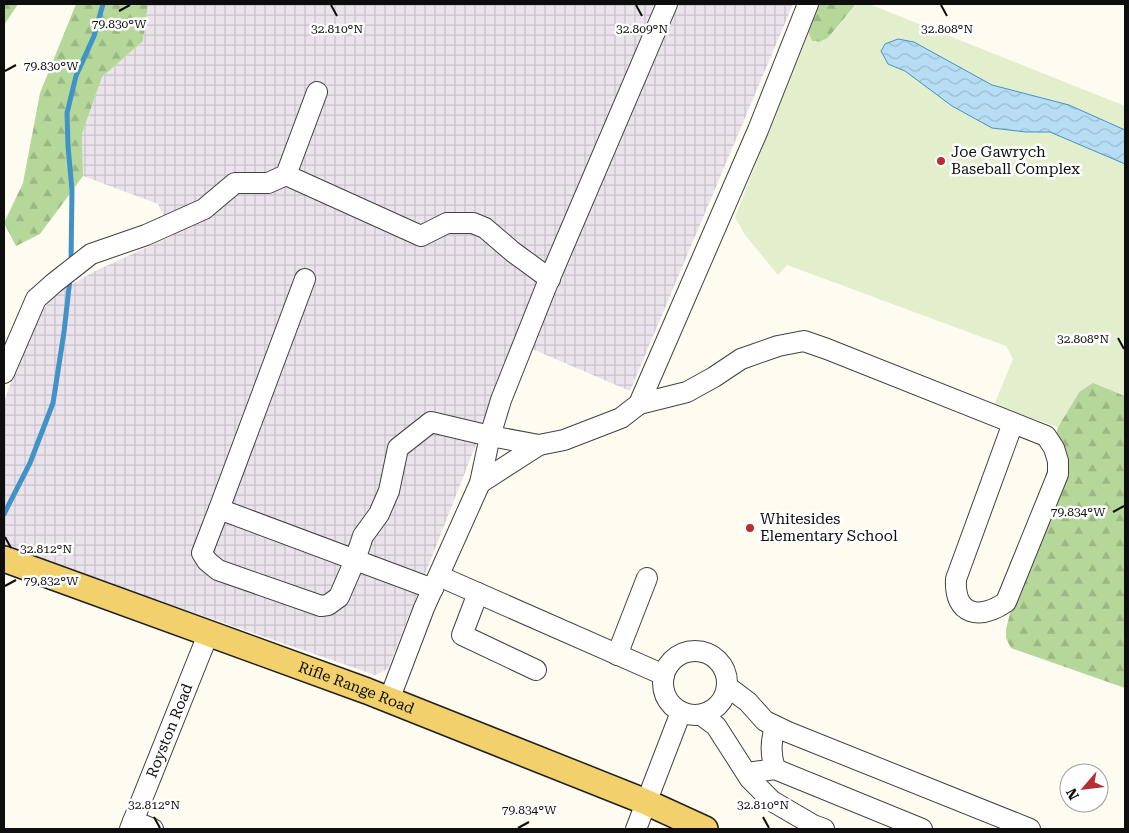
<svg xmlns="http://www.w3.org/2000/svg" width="1129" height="833" font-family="'Roboto Serif',serif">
<defs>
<pattern id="industrial-grid" width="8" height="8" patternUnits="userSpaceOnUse" patternTransform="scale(1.25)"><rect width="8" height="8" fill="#ebe3ec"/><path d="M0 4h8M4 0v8" fill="none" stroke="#c8c2c9"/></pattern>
<pattern id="forest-firs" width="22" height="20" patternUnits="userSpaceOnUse" patternTransform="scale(1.25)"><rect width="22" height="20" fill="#b6d79a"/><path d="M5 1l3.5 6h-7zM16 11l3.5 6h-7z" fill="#9bb784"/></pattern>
<pattern id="water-waves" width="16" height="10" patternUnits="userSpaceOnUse" patternTransform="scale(1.25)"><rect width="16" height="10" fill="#b6ddf3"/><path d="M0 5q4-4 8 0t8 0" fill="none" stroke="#9bbccf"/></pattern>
</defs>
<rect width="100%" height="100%" fill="#fefbf0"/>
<!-- industrial -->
<path fill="url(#industrial-grid)" d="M 148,4 L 793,4 L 630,391 L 516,342 L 388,669 L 375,675 L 4,547 L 4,402 L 31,326 L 55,294 L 95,271 L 174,235 L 158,204 L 83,176 L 82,134 L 102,77 L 143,41 Z"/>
<!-- forest -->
<path fill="url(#forest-firs)" d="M 4,4 L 18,4 L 4,25 Z
M 76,4 L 148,4 L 143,41 L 102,77 L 82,134 L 83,176 L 40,234 L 16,246 L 4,223 L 23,183 L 40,93 Z
M 819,4 L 856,4 L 828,38 L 820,42 L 812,41 L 808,32 Z
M 1093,382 L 1125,396 L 1125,688 L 1011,648 L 1006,638 L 1006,629 L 1058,427 L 1079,392 Z"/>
<!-- pitch -->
<path fill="#e3efcc" d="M 856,4 L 869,4 L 1125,106 L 1125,396 L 1093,383 L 1079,392 L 1058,427 L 994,405 L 1013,359 L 1006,346 L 787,265 L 778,275 L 745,235 L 735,217 L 808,32 L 812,41 L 820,42 L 828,38 Z"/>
<!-- water -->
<path fill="url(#water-waves)" stroke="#4192c7" d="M 898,39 L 914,42 L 992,85 L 1069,105 L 1125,130 L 1125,164 L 1050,132 L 1026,132 L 992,128 L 952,106 L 905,71 L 888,64 L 881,51 L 885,44 Z"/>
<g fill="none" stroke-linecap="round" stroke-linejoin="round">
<!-- stream -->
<path stroke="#4192c7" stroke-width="5" d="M 71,263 L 72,190 L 68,146 L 67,113 L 76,76 L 94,36 L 103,4
M 4,514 L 30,463 L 53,403 L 64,332 L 70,279"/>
<!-- minor casing -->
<g stroke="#414141" stroke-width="22">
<g id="minor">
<path d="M 286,175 L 421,236 L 447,223 L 473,223 L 485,228 L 513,252 L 550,279"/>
<path d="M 4,373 L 36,299 L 54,283 L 91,254 L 146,235 L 204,209 L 235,183 L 268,183 L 286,175 L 317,92"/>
<path d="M 639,404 L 687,392 L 714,377 L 741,359 L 778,346 L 804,341 L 827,349 L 1046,436 L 1054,448 L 1058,461 L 1058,474 L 1006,602 C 980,620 954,616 956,579 L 1013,423"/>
<path d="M 480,483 L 539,445"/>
<path d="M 219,509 L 305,279"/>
<path d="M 439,576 L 664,675"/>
<path d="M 433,589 L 219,509 L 202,553 L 207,561 L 218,570 L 321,606 L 328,605 L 339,597 L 355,560 L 363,536 L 379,514 L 389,491 L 398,448 L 431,422 L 490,436 L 539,445 L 564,440 L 621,418 L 639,404 L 758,130 L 808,4"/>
<path d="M 478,593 L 462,635 L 536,670"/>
<circle cx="695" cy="683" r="32"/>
<path d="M 617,655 L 647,578"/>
<path d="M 728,687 L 748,702 L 765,721 L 788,732 L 1030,829"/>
<path d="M 389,700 L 424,608 L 480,483 L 490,436 L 501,400 L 546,287 L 667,4"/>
<path d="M 701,715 L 716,726 L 750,779 L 772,801 L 813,825 L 824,829"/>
<path d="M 775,769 C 770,753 771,742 775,726"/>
<path d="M 747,773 L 775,769 L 922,829"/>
<path d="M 133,821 L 153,829"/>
<path id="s1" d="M 130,829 L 209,632"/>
<path d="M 636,829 L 681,712"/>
</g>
</g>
<!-- major casing -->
<g stroke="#1f1f1f" stroke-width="28">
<g id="major">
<path id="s2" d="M 4,559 L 367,691 L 646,802 L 705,829"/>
</g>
</g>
<!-- minor -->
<use href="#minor" stroke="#fff" stroke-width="20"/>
<!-- major -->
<use href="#major" stroke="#f2d16c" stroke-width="25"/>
</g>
<!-- ticks -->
<path fill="none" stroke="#0e0e0e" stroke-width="2" d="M 331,5 L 337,16M 636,5 L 642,16M 941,5 L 947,16M 119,11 L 130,5M 5,71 L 16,65M 1118,338 L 1124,349M 1113,512 L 1124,506M 5,537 L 11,548M 5,586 L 16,580M 154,817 L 160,828M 763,817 L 769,828M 518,828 L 529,822"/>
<!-- markers -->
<g fill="#b82c33" stroke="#fff" stroke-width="2">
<circle cx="941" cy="161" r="5"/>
<circle cx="750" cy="528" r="5"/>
</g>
<g text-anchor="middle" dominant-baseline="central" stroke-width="5" stroke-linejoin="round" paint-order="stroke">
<!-- poi labels -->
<g font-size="15" fill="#0e0e0e" stroke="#fff" text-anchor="start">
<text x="951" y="152">Joe Gawrych<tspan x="951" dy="17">Baseball Complex</tspan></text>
<text x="760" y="519">Whitesides<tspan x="760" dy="17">Elementary School</tspan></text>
</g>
<!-- street labels -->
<g font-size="15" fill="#0e0e0e" stroke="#fff">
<text stroke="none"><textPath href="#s2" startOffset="375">Rifle Range Road</textPath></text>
<text stroke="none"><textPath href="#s1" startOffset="106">Royston Road</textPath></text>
</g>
</g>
<g font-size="12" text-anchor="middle" fill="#0e0e0e" stroke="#fff" stroke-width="5" stroke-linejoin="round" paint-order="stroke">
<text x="119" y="28">79.830°W</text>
<text x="337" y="33">32.810°N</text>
<text x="642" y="33">32.809°N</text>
<text x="947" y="33">32.808°N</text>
<text x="51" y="70">79.830°W</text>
<text x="1083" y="343">32.808°N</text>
<text x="1078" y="516">79.834°W</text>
<text x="46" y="553">32.812°N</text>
<text x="51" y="585">79.832°W</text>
<text x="154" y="809">32.812°N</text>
<text x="763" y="809">32.810°N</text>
<text x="529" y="814">79.834°W</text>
</g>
<!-- border -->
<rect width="1129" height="833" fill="none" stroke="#0e0e0e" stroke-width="10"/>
<!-- north arrow -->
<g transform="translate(1084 788) rotate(242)"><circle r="24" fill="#ffffff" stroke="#9f9f9f"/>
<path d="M0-4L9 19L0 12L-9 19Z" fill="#b82c33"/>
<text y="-8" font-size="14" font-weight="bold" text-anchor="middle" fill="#0e0e0e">N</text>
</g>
</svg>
